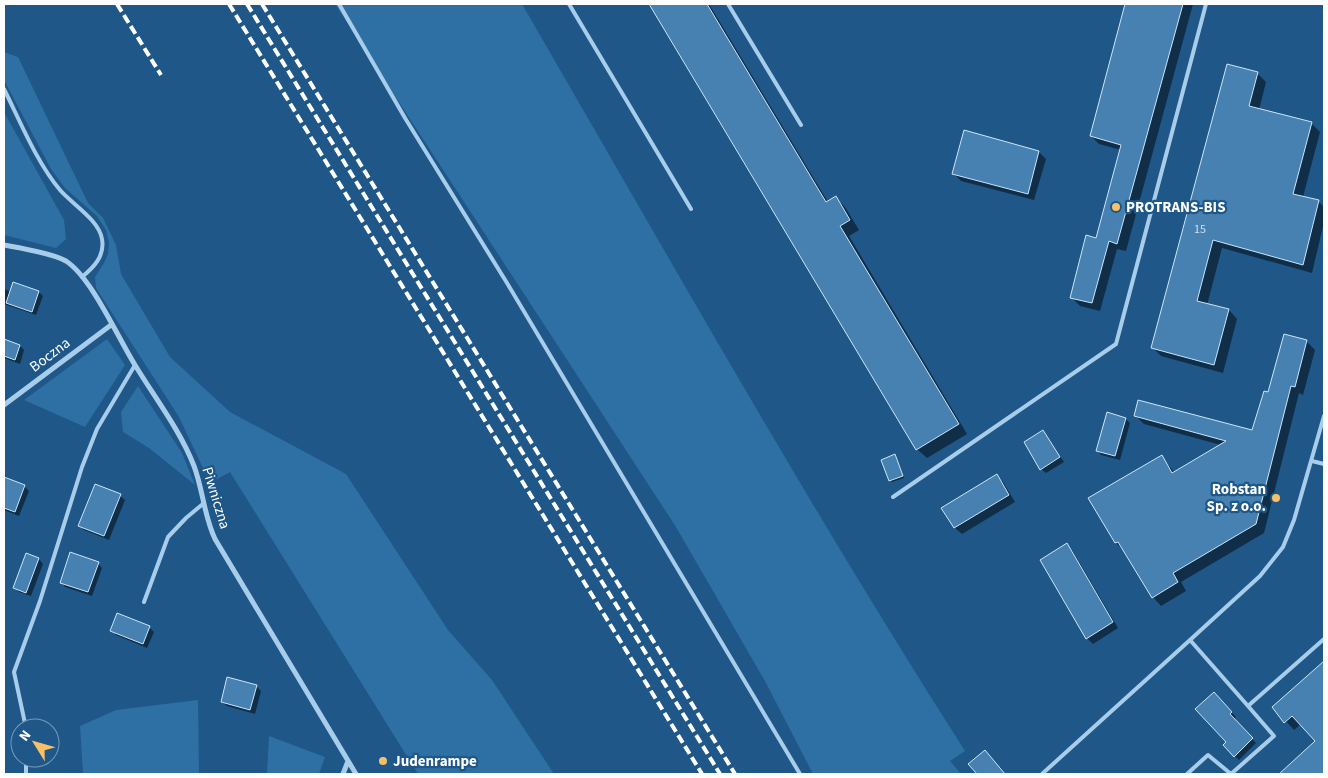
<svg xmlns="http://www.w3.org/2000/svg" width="1328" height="778" font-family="'Source Sans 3',sans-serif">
<rect width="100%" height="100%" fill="#1e5788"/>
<!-- green -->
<path fill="#2e70a4" d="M 335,4 L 522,4 C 667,254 809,507 965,751 L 950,761 L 961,774 L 813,774 L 766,683 L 676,527 Z
M 4,52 L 18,57 L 88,203 L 103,218 L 116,245 L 121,274 L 170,357 L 230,412 L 346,474 L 448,630 L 492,680 L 554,774 L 418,774 L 230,472 L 210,483 L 179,417 L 96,288 L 95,277 L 104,263 L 108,254 L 109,242 L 106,230 L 97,216 L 65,188 L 51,169 L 4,80 Z
M 4,112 L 64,220 L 66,239 L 56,248 L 4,235 Z
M 107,339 L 125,365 L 85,427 L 24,400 Z
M 138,386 L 182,453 L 195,485 L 149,448 L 123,432 L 121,412 Z
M 198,700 L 199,774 L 83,774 L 80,726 L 116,710 Z
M 269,736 L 325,757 L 319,774 L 267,774 Z"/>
<!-- shadow -->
<path fill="#0007" d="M 650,4 L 709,4 L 828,202 L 835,197 L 845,207 L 859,230 L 849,236 L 967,434 L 927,458 L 917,449 Z
M 1126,4 L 1193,4 L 1126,251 L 1117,249 L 1100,311 L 1080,306 L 1072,298 L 1097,239 L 1121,150 L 1099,144 L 1091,136 Z
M 1257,73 L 1266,82 L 1259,110 L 1311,123 L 1320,132 L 1303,197 L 1318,201 L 1324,207 L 1324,222 L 1312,273 L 1222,248 L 1207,305 L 1229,310 L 1237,319 L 1223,373 L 1161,356 L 1152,347 Z
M 1039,152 L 1046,159 L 1034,200 L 961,181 L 954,174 Z
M 4,289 L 11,292 L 39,292 L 43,296 L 36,315 L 4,304 Z
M 1285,336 L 1307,342 L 1315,350 L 1303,395 L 1299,393 L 1264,533 L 1181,582 L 1186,591 L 1161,606 L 1153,597 L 1125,551 L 1116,543 L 1163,459 L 1175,473 L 1221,445 L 1144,424 L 1135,415 L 1253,431 L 1269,393 Z
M 4,341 L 20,346 L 24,350 L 20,364 L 4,358 Z
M 1108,414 L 1126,419 L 1130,423 L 1120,460 L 1101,455 L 1097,450 Z
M 1043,432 L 1064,462 L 1046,473 L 1041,469 Z
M 896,458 L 904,478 L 892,482 L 890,480 Z
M 996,475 L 1003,482 L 1015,502 L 962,534 L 955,528 L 943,509 Z
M 4,478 L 24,486 L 29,491 L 19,516 L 4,510 Z
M 120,496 L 125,500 L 109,540 L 84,530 L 80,526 Z
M 1067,545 L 1072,550 L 1118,628 L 1093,644 L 1087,638 Z
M 39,559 L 43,564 L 31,596 L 19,592 L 14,588 Z
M 98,563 L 102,568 L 92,596 L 65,587 L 61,582 Z
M 149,627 L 154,632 L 147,648 L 116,635 L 112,630 Z
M 1323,664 L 1324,665 L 1324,774 L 1280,774 L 1316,741 L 1301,724 L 1294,730 L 1274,708 Z
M 256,686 L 261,691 L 255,714 L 227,706 L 222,702 Z
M 1214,693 L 1236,717 L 1233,720 L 1256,743 L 1239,760 L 1224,746 L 1228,742 Z"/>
<!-- building -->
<path fill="#4681b1" stroke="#cde5f8" d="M 649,4 L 707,4 L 826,202 L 836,196 L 850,220 L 840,226 L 959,424 L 916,450 Z
M 1125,4 L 1183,4 L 1117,244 L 1109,241 L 1092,303 L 1070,298 L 1086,235 L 1096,238 L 1121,145 L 1090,136 Z
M 1227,64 L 1258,72 L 1249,106 L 1312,122 L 1293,194 L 1319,200 L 1303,265 L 1213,240 L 1197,301 L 1229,309 L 1214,365 L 1151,348 Z
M 964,130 L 1039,151 L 1028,194 L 952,174 Z
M 13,282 L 39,291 L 32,312 L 6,303 Z
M 1284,334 L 1307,340 L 1295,387 L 1291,386 L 1256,524 L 1173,573 L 1178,582 L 1152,598 L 1118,542 L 1115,543 L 1088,498 L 1162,455 L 1172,473 L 1226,441 L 1134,416 L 1138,400 L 1252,430 L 1264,391 L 1268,392 Z
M 4,339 L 20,345 L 15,360 L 4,356 Z
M 1107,412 L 1126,418 L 1115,456 L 1096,451 Z
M 1043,430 L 1060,457 L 1040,470 L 1024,442 Z
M 895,454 L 903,476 L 889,481 L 881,460 Z
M 997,474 L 1009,495 L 954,528 L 941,508 Z
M 4,477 L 25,485 L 15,512 L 4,508 Z
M 95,484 L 121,494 L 104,536 L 78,526 Z
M 1067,543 L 1113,622 L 1086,639 L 1040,560 Z
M 70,552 L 99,562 L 88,592 L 60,583 Z
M 26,553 L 39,558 L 26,593 L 13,588 Z
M 117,613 L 150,626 L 143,644 L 110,631 Z
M 1324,661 L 1324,774 L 1279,774 L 1315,741 L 1292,716 L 1284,723 L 1272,707 Z
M 227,677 L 257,685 L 250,710 L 221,702 Z
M 1214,692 L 1232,712 L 1230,714 L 1253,738 L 1234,757 L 1223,745 L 1226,742 L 1195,709 Z
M 985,750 L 1005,774 L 977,774 L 968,764 Z"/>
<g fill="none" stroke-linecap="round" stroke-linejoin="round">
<!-- service -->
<path stroke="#a8cdeb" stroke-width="4" d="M 339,4 L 405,118 L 507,283 L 800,774
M 569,4 L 691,209
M 728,4 L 801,125
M 4,89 C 20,121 37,163 60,190 C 72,204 99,220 102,239 C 105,256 94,267 82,277
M 1324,416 L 1294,520 L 1283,547 L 1260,576 L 1190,640 L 1248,706 L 1324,639
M 1312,461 L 1324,464
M 893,497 L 1116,344 L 1206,4
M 144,602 L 168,537 L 186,518 L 204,503
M 26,728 L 14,672 L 40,601 L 82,467 L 97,429 L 135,365
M 26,774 L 26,758
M 1042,774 L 1190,640
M 1187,774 L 1208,755 L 1231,774 L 1274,736 L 1248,706"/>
<!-- minor -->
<path stroke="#a8cdeb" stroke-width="5" d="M 4,245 C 20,248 52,253 66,261 C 92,278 118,338 135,365 C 155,398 180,430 194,466 C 203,490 204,516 215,539 L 356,774
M 4,405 L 111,325
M 343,774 L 348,761"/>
<!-- rail -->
<path stroke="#fff" stroke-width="4" stroke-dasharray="9 4" stroke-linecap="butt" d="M 117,4 L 161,75
M 229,4 L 702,774
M 247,4 L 720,774
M 262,4 L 735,774"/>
</g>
<!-- markers -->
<g fill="#fac067" stroke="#1e5788" stroke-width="2">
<circle cx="1116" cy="207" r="5"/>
<circle cx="1276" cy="498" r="5"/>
<circle cx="383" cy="761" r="5"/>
</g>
<g text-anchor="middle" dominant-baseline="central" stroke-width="4.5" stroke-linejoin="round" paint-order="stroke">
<!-- number labels -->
<g font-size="12" fill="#d1e0ec">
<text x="1200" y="229">15</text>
</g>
<!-- poi labels -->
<g font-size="15" font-weight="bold" fill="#fff" stroke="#1e5788" text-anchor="start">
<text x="1126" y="207">PROTRANS-BIS</text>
<text x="1266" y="489" text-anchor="end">Robstan<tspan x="1266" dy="17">Sp. z o.o.</tspan></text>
<text x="393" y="761">Judenrampe</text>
</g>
<!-- street labels -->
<g font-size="15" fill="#fff" stroke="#1e5788">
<text transform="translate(50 355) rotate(-37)">Boczna</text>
<text transform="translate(216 498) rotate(73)">Piwniczna</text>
</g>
</g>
<!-- border -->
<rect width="1328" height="778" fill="none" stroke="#ffffff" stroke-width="10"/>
<!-- north arrow -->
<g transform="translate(35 743) rotate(307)"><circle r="24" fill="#1e5788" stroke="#789ab8"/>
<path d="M0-4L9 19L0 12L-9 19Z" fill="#fac067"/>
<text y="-8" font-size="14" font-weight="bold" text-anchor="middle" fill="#ffffff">N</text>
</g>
</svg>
